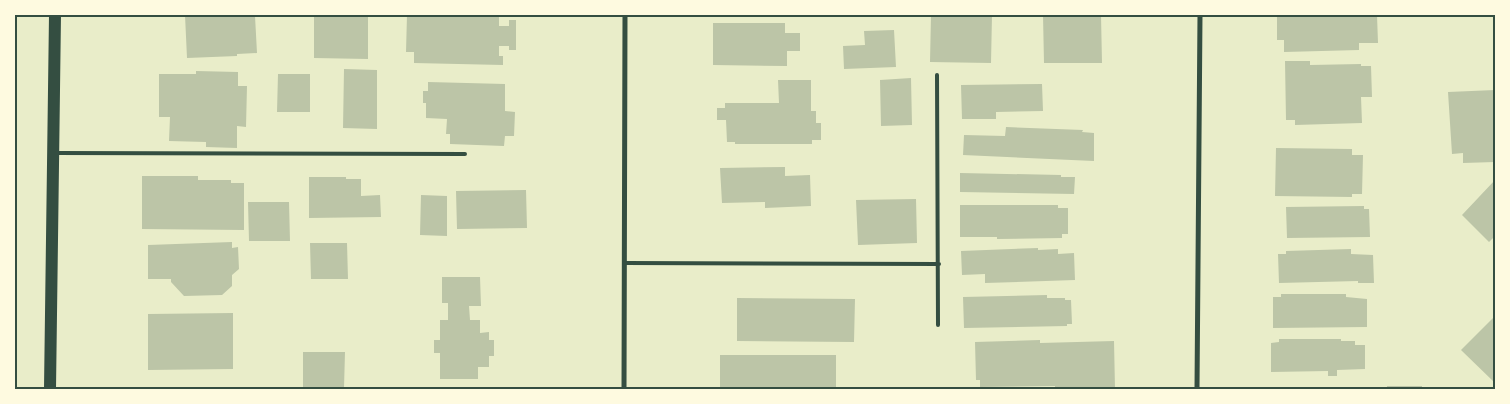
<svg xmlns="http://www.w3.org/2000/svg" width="1510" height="404" font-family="'PT Serif',serif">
<rect width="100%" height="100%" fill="#e9edc9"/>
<!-- building -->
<path fill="#bcc5a7" d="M 185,15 L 255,16 L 257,53 L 237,54 L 237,56 L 187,58 Z
M 407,15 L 499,15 L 499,26 L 509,26 L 509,20 L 516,20 L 516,50 L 509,50 L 509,46 L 499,46 L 499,56 L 503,56 L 503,65 L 414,63 L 414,52 L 406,52 Z
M 931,15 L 992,15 L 991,63 L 930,62 Z
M 1043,15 L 1101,15 L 1102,63 L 1044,63 Z
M 1277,15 L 1377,15 L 1378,43 L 1359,43 L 1359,50 L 1284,52 L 1284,40 L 1277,40 Z
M 314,16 L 368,16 L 368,59 L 314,58 Z
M 713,23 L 785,23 L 785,33 L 800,33 L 800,51 L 787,51 L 787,66 L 713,65 Z
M 894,30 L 896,67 L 844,69 L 843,46 L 865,45 L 864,31 Z
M 1285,61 L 1310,61 L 1310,65 L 1361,64 L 1361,66 L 1371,66 L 1372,97 L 1361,97 L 1362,123 L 1295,125 L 1295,120 L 1286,120 Z
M 344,69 L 377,70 L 377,129 L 343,128 Z
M 196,71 L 238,72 L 238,86 L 247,86 L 246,127 L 237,126 L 237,148 L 206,147 L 206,142 L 169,141 L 170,117 L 159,117 L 159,74 L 196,74 Z
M 278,74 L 310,74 L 310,112 L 277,112 Z
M 911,78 L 912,125 L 881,126 L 880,80 Z
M 778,80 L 811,80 L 811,111 L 816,111 L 816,123 L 821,123 L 821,140 L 812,140 L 812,144 L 735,144 L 735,142 L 727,142 L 726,120 L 717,120 L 717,108 L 725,108 L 725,103 L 779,103 Z
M 428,82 L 505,84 L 505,111 L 515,112 L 514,136 L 505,136 L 504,146 L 450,144 L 450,134 L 446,134 L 447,119 L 426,118 L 426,103 L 423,103 L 423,91 L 428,91 Z
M 1042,84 L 1043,111 L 996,112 L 996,119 L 962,119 L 961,85 Z
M 1495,90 L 1495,162 L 1463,163 L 1463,153 L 1452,154 L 1448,92 Z
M 1006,127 L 1083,130 L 1082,132 L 1094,133 L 1094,161 L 963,155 L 964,135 L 1005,136 Z
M 1276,148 L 1352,149 L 1352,155 L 1363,155 L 1362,194 L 1352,194 L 1352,197 L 1275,196 Z
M 785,167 L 785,176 L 810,175 L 811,206 L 765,208 L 765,202 L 722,203 L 720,168 Z
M 960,173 L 1061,175 L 1061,177 L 1075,177 L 1074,194 L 960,192 Z
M 142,176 L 198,176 L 198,180 L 231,180 L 231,183 L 244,183 L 244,230 L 142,229 Z
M 309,177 L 346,177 L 346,179 L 361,179 L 361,196 L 380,195 L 381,217 L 309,218 Z
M 1495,180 L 1495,236 L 1489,242 L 1462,215 Z
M 526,190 L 527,228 L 457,229 L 456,191 Z
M 421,195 L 447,196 L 447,236 L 420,235 Z
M 916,199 L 917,243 L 858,245 L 856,200 Z
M 248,202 L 289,202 L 290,241 L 249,241 Z
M 960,205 L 1058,205 L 1058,208 L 1068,208 L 1068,234 L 1062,234 L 1062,238 L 997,239 L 997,237 L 960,237 Z
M 1364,206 L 1364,209 L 1369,209 L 1370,237 L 1287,238 L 1286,207 Z
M 232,242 L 232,248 L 238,247 L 239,269 L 232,275 L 232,286 L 222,295 L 184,296 L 171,282 L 171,279 L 148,279 L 148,245 Z
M 310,243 L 347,243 L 348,279 L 311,279 Z
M 1038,248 L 1038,250 L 1058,249 L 1058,254 L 1074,253 L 1075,280 L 985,283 L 985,274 L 962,275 L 961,251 Z
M 1351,249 L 1351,254 L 1373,255 L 1374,283 L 1358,283 L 1358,281 L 1279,283 L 1278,254 L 1286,254 L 1286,251 Z
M 442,277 L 480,277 L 481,306 L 469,306 L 470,320 L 480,320 L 480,333 L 489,332 L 489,340 L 494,340 L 494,356 L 489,356 L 489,367 L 478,367 L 478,379 L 440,379 L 440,353 L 434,353 L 434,340 L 440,340 L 440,320 L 448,320 L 448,303 L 442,303 Z
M 1281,294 L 1346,294 L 1346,297 L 1367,299 L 1367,327 L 1273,328 L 1273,297 L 1281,297 Z
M 1047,295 L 1047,298 L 1065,298 L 1065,300 L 1071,300 L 1072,324 L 1067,324 L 1067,326 L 964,328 L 963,297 Z
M 737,298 L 855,299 L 854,342 L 737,341 Z
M 233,313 L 233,369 L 148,370 L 148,314 Z
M 1495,316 L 1495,383 L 1461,350 Z
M 1279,339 L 1341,339 L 1341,341 L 1355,341 L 1355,345 L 1365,345 L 1365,369 L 1337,370 L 1337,376 L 1328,376 L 1328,371 L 1271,372 L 1271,343 L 1279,342 Z
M 1040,340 L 1040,343 L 1114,341 L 1115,389 L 1055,389 L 1055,386 L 980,387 L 980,380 L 976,380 L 975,342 Z
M 303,352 L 345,352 L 344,388 L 303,387 Z
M 720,355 L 836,355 L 836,389 L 720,389 Z
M 1387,386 L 1422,386 L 1422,389 L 1387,389 Z"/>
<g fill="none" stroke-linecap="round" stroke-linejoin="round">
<!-- service -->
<path stroke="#344e41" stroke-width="4" d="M 937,75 L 938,325
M 56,153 L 465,154
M 626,263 L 939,264"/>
<!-- minor -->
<path stroke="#344e41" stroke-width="5" d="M 624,389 L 625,15
M 1197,389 L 1200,15"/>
<!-- primary -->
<path stroke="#344e41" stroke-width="12" d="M 50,389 L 55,15"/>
</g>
<!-- border -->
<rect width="1510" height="404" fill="none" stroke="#fefae0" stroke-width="32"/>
<rect x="16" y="16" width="1478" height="372" fill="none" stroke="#344e41" stroke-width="2"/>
</svg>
